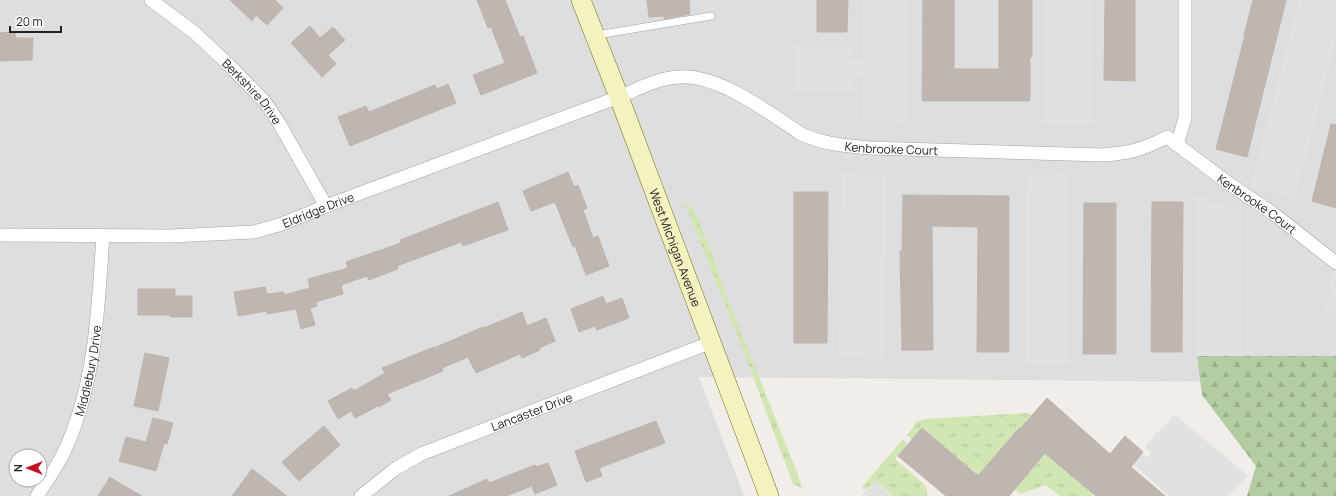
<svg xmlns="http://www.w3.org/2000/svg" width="1336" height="496" font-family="Manrope,sans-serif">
<defs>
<pattern id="grass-tufts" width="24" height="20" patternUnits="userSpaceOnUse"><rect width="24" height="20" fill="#d2e6b3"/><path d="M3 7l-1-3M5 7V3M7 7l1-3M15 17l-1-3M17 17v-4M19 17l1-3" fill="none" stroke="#b4c59a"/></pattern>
<pattern id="forest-firs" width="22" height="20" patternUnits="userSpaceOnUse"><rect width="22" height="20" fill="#b3cca1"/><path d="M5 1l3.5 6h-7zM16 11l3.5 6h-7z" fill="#9aaf8a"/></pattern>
</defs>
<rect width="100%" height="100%" fill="#f1ede9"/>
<!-- residential -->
<path fill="#dfdede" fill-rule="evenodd" d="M 0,0 L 1336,0 L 1336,383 L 699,377 L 744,496 L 0,496 ZM 16,456 L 40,456 L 40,480 L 16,480 Z"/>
<!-- grass -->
<path fill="url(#grass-tufts)" d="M 684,202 L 694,210 L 714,258 L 723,287 L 798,475 L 802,488 L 793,484 L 742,347 Z
M 1028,413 L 1032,415 L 1020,429 L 1019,428 L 978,476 L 923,428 L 912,440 L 907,435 L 918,421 L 926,419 Z
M 902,440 L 904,440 L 908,444 L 895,459 L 924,484 L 927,490 L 927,496 L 893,496 L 875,481 L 867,489 L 863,489 L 862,487 Z
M 1045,453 L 1094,494 L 1092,496 L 1060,496 L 1046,485 L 1020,494 L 1015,490 Z"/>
<!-- forest -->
<path fill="url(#forest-firs)" d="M 1197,356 L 1336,356 L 1336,496 L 1247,496 L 1256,466 L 1202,395 Z"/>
<!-- parking -->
<path fill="#e1e1e1" d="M 863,0 L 906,0 L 906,121 L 863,120 L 863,77 L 854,77 L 854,91 L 794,91 L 794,47 L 853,47 L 853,60 L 863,60 Z
M 1045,0 L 1091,0 L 1091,124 L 1045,124 Z
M 1299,0 L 1336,0 L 1336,41 L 1295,199 L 1250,187 Z
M 841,175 L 887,176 L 885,358 L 839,357 Z
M 1067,175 L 1067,364 L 1025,364 L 1026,176 Z
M 1197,197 L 1241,209 L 1241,356 L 1197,356 Z
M 1336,268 L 1336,318 L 1324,309 L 1331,293 L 1329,279 Z
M 1174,414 L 1248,476 L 1228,496 L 1169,496 L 1133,464 L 1142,453 L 1147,458 L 1151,453 L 1145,447 L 1156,433 L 1165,426 Z
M 875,481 L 891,496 L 861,496 Z"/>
<!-- building -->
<path fill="#beb6b1" stroke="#c1b3ac" d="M 230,0 L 275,0 L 283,8 L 267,25 L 256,15 L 252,21 Z
M 477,0 L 505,0 L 520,37 L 523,36 L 537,73 L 481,95 L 473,75 L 505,63 L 491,27 L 488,28 Z
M 647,0 L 689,0 L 690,14 L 664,19 L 664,16 L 649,17 Z
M 817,0 L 848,0 L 847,32 L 817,32 Z
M 923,0 L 954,0 L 954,69 L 999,69 L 999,0 L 1032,0 L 1032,57 L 1030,57 L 1030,101 L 922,101 Z
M 1105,0 L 1135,0 L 1135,81 L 1104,80 Z
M 1253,0 L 1286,0 L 1247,157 L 1216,149 L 1245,35 L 1244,35 Z
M 310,26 L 320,38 L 333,27 L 345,40 L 328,55 L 336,64 L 322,77 L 291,43 Z
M 16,32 L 15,38 L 33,38 L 32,60 L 0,61 L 0,33 Z
M 448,84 L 456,103 L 350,146 L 338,117 L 366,106 L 369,112 L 435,85 L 437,89 Z
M 1331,124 L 1336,125 L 1336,208 L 1312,201 Z
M 568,172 L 574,187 L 578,185 L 587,208 L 583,210 L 593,238 L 598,236 L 609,266 L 586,275 L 575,246 L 573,247 L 555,202 L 531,211 L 523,191 Z
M 794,192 L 828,192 L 827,343 L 794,343 Z
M 903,195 L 1009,196 L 1009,352 L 977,352 L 978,227 L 932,226 L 933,350 L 902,350 L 900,251 L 902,251 Z
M 498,202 L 508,230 L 463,246 L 461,242 L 397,266 L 398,269 L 369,280 L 367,276 L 341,285 L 343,294 L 316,302 L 317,306 L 310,308 L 315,325 L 301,329 L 296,309 L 267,314 L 267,311 L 238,316 L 234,292 L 265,287 L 267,294 L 284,292 L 284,295 L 310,288 L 308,279 L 348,268 L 346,262 L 401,243 L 400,240 Z
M 1152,202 L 1183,202 L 1182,352 L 1151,352 Z
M 1084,203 L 1116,203 L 1116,354 L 1083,354 Z
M 138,289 L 175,289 L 175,296 L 192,296 L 192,317 L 170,317 L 170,315 L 138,315 Z
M 603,296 L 606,304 L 622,298 L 629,318 L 597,330 L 595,326 L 579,332 L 571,309 Z
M 522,312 L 527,326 L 546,318 L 555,341 L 539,348 L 540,350 L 522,358 L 520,354 L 476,373 L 468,357 L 442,368 L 443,371 L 387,394 L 391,400 L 379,407 L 378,406 L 355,418 L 351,411 L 338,419 L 328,401 L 352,388 L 354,391 L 385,373 L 382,368 L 434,347 L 434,348 L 483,327 L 484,328 Z
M 145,353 L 169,358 L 158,411 L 134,406 Z
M 1047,398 L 1110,454 L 1125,436 L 1143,452 L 1131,467 L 1165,496 L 1096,496 L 1045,453 L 1009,496 L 946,496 L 898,456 L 922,428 L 978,476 L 1019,428 L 1020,429 Z
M 153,418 L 173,423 L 167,444 L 164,443 L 156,471 L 119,461 L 126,437 L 146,442 Z
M 656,421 L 665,443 L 599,468 L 602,476 L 586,482 L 575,451 Z
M 324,426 L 340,445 L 299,481 L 282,462 Z
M 548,463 L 557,485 L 535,494 L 532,486 L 506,496 L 449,496 L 487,479 L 489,483 L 535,465 L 536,467 Z
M 252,469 L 287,496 L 232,496 Z
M 110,477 L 121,484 L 142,496 L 98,496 Z"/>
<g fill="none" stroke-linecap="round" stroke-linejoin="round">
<!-- lane casing -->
<g stroke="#a2a2a2" stroke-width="8">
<path id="lane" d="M 597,35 L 711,16"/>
</g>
<!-- street casing -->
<g stroke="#a2a2a2" stroke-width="14">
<g id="street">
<path id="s1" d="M 151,0 L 195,33 L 230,66 L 265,102 L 279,123 L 326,206"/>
<path d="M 1177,145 L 1185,118 L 1185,0"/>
<path id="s2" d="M 0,235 L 171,236 L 254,232 L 282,224 L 326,206 L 619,97 C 638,89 657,78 679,77 C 718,74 770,113 801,134 C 823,144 846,146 870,148 L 1102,155 C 1130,153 1142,150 1167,137 L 1228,183 L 1274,214 L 1336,263"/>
<path id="s3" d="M 37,496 C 46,482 57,467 64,452 C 96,384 98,309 103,235"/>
<path id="s4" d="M 361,496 L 395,469 L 421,454 L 712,342"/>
</g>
</g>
<!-- secondary casing -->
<g stroke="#72710f" stroke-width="20">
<g id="secondary">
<path id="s5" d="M 581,0 L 619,97 L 769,496"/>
</g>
</g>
<!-- lane -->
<use href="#lane" stroke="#fff" stroke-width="7"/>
<!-- street -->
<use href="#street" stroke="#fff" stroke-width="13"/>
<!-- secondary -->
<use href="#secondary" stroke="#f5f2c2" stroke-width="19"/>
</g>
<g text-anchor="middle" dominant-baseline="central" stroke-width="4" stroke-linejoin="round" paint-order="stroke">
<!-- street labels -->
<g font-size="12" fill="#212121" stroke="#fff">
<text stroke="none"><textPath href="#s1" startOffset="137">Berkshire Drive</textPath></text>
<text stroke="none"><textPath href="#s2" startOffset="936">Kenbrooke Court</textPath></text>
<text stroke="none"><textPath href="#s2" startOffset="1327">Kenbrooke Court</textPath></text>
<text stroke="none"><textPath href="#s2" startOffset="322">Eldridge Drive</textPath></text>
<text stroke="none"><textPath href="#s5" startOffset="265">West Michigan Avenue</textPath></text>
<text stroke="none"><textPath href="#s3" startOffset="137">Middlebury Drive</textPath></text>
<text stroke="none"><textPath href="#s4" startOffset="192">Lancaster Drive</textPath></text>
</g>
</g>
<!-- north arrow -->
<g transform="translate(28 468) rotate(270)"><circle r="19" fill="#ffffff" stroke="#a6a6a6"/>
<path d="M0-3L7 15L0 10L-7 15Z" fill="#c11126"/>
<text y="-6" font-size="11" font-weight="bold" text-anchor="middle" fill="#212121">N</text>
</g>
<!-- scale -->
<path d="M10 26v6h51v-6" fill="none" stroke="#212121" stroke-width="2"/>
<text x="16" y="26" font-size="12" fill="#212121" stroke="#ffffff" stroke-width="3" paint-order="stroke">20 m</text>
</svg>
